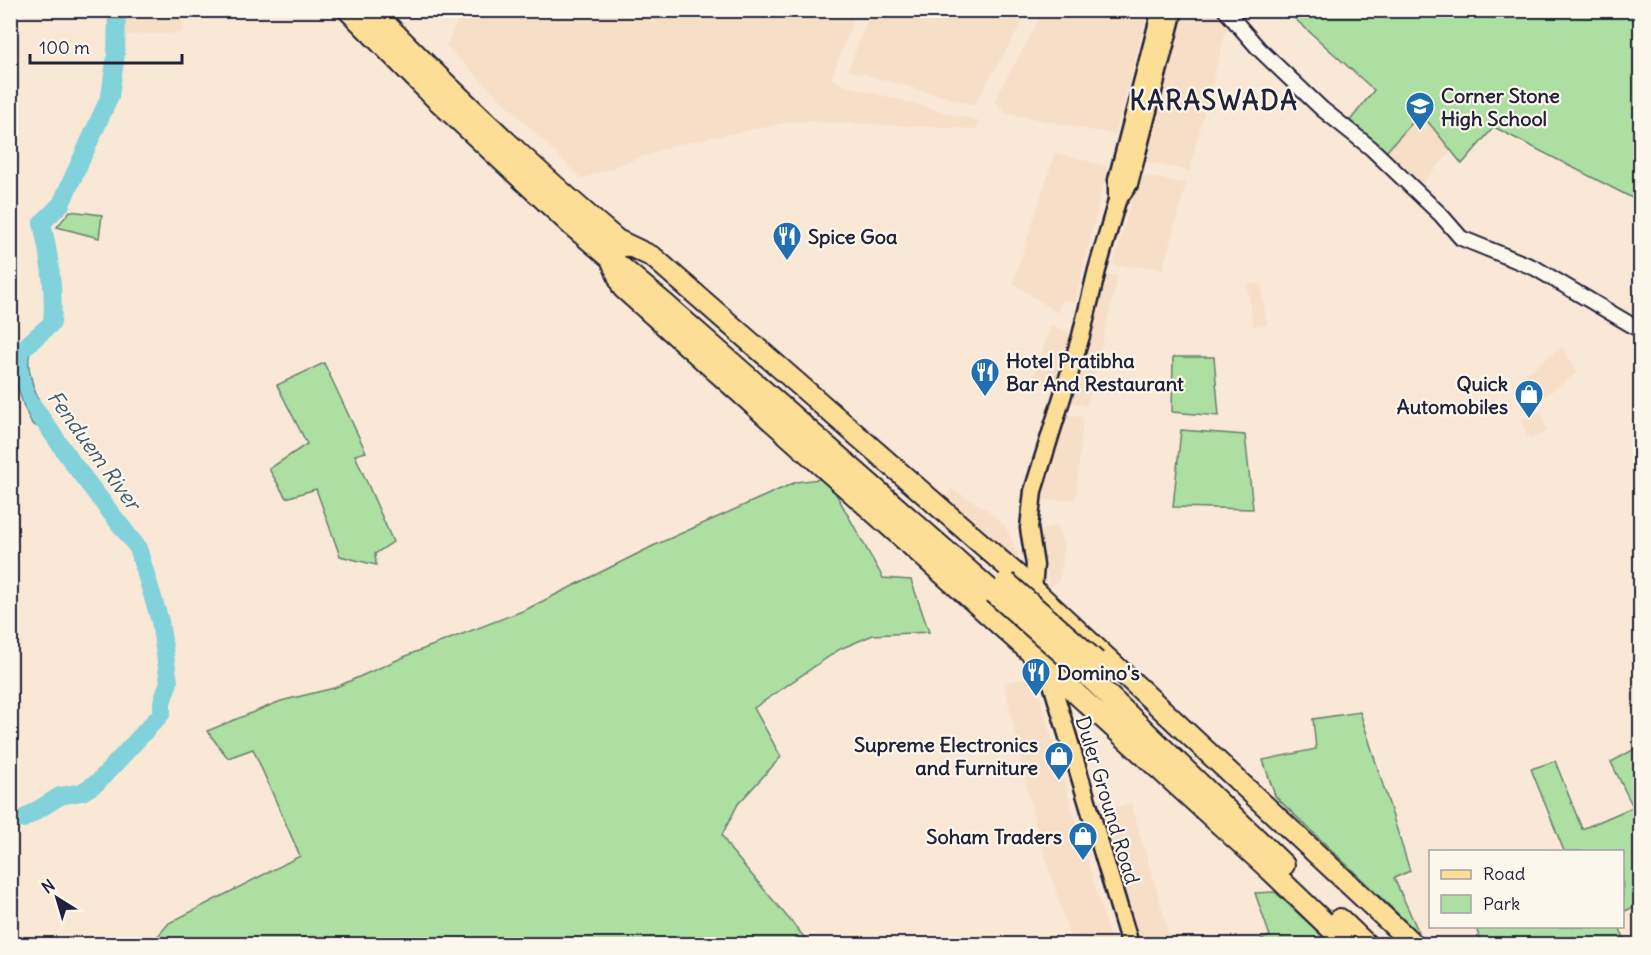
<svg xmlns="http://www.w3.org/2000/svg" width="1651" height="955" font-family="Delius,sans-serif">
<rect width="100%" height="100%" fill="#f9e8d6"/>
<filter id="ink" filterUnits="userSpaceOnUse"><feTurbulence type="fractalNoise" baseFrequency=".0167" numOctaves="2"/><feDisplacementMap in="SourceGraphic" scale="12" xChannelSelector="R" yChannelSelector="G"/><feConvolveMatrix kernelMatrix="1 2 1 2 8 2 1 2 1" color-interpolation-filters="sRGB"/></filter>
<g filter="url(#ink)">
<!-- built -->
<path fill="#f7dec7" d="M 462,10 L 857,11 L 831,78 L 840,84 L 978,121 L 977,129 L 797,121 L 674,145 L 582,179 L 446,46 Z
M 124,11 L 184,11 L 182,33 L 122,35 Z
M 871,11 L 871,10 L 1029,11 L 974,105 L 848,70 Z
M 1044,11 L 1148,11 L 1115,135 L 1007,113 L 994,101 Z
M 1182,11 L 1218,11 L 1228,23 L 1189,171 L 1145,162 Z
M 1422,113 L 1451,152 L 1422,183 L 1386,152 Z
M 1055,153 L 1108,166 L 1075,302 L 1063,299 L 1057,313 L 1013,283 Z
M 1139,175 L 1186,183 L 1163,269 L 1113,265 Z
M 1104,275 L 1118,276 L 1087,406 L 1070,402 Z
M 1247,284 L 1261,284 L 1267,325 L 1253,326 Z
M 1051,325 L 1074,335 L 1056,388 L 1033,380 Z
M 1562,347 L 1578,372 L 1538,401 L 1523,376 Z
M 1541,412 L 1547,431 L 1529,439 L 1520,420 Z
M 1066,415 L 1083,417 L 1076,499 L 1039,501 Z
M 952,489 L 986,509 L 1005,526 L 1022,563 L 1019,569 L 942,503 Z
M 1057,525 L 1063,544 L 1063,559 L 1059,581 L 1049,588 L 1041,531 Z
M 1036,676 L 1042,705 L 1112,944 L 1072,944 L 1034,820 L 1004,683 Z
M 1131,803 L 1172,944 L 1139,944 L 1097,812 Z"/>
<!-- green -->
<path fill="#acdfa1" stroke="#67806e" stroke-width="1.5" d="M 1290,11 L 1640,11 L 1640,202 L 1494,127 L 1462,164 L 1421,113 L 1386,152 L 1349,122 L 1374,90 L 1293,17 Z
M 70,211 L 102,215 L 99,238 L 57,227 Z
M 1173,357 L 1214,357 L 1219,416 L 1172,412 Z
M 324,363 L 366,452 L 355,455 L 393,542 L 375,554 L 376,565 L 340,556 L 316,489 L 286,498 L 269,469 L 307,444 L 277,385 Z
M 1181,430 L 1245,435 L 1253,509 L 1173,507 Z
M 827,478 L 883,578 L 911,580 L 929,632 L 873,635 L 840,649 L 754,708 L 781,757 L 738,804 L 722,835 L 730,849 L 810,944 L 151,944 L 169,923 L 300,856 L 253,749 L 228,758 L 207,731 L 281,701 L 334,688 L 413,653 L 525,610 L 653,546 L 796,482 Z
M 1360,712 L 1410,871 L 1394,878 L 1420,935 L 1275,796 L 1263,760 L 1316,749 L 1313,719 Z
M 1640,746 L 1640,904 L 1623,912 L 1622,852 L 1564,851 L 1531,769 L 1555,761 L 1582,829 L 1633,807 L 1611,762 Z
M 1275,892 L 1331,944 L 1250,944 L 1270,936 L 1255,893 Z
M 1476,927 L 1619,927 L 1627,944 L 1481,944 Z"/>
<!-- water -->
<path fill="#81d2db" stroke="#5b8c9b" stroke-width="1.5" d="M 53,327 L 52,330 C 45,336 36,343 31,351 C 22,367 42,409 49,425 L 47,429 L 40,428 L 32,424 L 24,407 L 11,366 L 11,352 L 17,350 L 16,344 L 32,334 Z"/>
<g fill="none" stroke-linecap="round" stroke-linejoin="round">
<!-- river -->
<path stroke="#81d2db" stroke-width="18" d="M 26,346 L 52,323 C 55,289 49,255 42,223 L 61,204 L 110,96 L 116,54 L 117,10
M 10,820 L 23,819 L 60,796 L 82,792 L 98,782 L 162,713 L 162,702 L 169,682 L 160,621 L 138,548 L 74,465 L 34,407"/>
<!-- minor casing -->
<g stroke="#22223b" stroke-width="18">
<path id="minor" d="M 1225,10 L 1259,49 L 1322,109 L 1371,148 L 1441,215 L 1461,238 L 1535,268 L 1640,330"/>
</g>
<!-- major casing -->
<g stroke="#22223b" stroke-width="21">
<path id="major" d="M 1117,201 L 1117,180 L 1161,10
M 1033,589 L 1035,565 L 1029,528 L 1033,491 L 1081,336 L 1097,270 L 1117,201 L 1129,184 L 1174,10
M 1047,667 L 1130,944"/>
</g>
<!-- highway casing -->
<g stroke="#22223b" stroke-width="24">
<path id="highway" d="M 348,10 L 436,99 L 570,224 L 665,304 L 994,593
M 372,10 C 453,93 536,172 624,246
M 615,239 L 653,257 L 1033,589 L 1413,944
M 610,256 L 623,288 L 1047,667 L 1270,870 L 1347,944
M 1084,672 L 1284,865
M 1340,919 L 1366,944"/>
</g>
<!-- minor -->
<use href="#minor" stroke="#fbf7ec" stroke-width="14"/>
<!-- major -->
<use href="#major" stroke="#fdde96" stroke-width="16"/>
<!-- highway -->
<use href="#highway" stroke="#fdde96" stroke-width="20"/>
<!-- highway-bridge casing -->
<g stroke="#22223b" stroke-width="24" stroke-linecap="butt">
<path id="highway-bridge" d="M 1006,582 L 1096,661
M 994,593 L 1084,672"/>
</g>
<!-- highway-bridge -->
<use href="#highway-bridge" stroke="#fdde96" stroke-width="20"/>
</g>
</g>
<!-- icons -->
<defs>
<g id="school-pin" transform="scale(1.5)"><path d="M0 17L-7.5 6A9.5 9.5 0 1 1 7.5 6Z" fill="#1f6fb2" stroke="#fbf7ec"/><path d="M0-5L7-2L0 1L-7-2ZM-4 1L0 2.5L4 1V4Q0 6-4 4Z" fill="#fff"/></g>
<g id="restaurant-pin" transform="scale(1.5)"><path d="M0 17L-7.5 6A9.5 9.5 0 1 1 7.5 6Z" fill="#1f6fb2" stroke="#fbf7ec"/><path d="M-5-6h1v4h1v-4h1v4h1v-4h1v5L-1.5 .5V6h-2V.5L-5-1ZM5-6V6H3V1.5H1.5Q1.5-4 5-6Z" fill="#fff"/></g>
<g id="shop-pin" transform="scale(1.5)"><path d="M0 17L-7.5 6A9.5 9.5 0 1 1 7.5 6Z" fill="#1f6fb2" stroke="#fbf7ec"/><path d="M-5-2.5h2.3a2.7 3.5 0 0 1 5.4 0H5L5.5 6h-11ZM-1.5-2.5h3a1.5 2.3 0 0 0-3 0Z" fill="#fff"/></g>
</defs>
<g fill-rule="evenodd">
<use href="#school-pin" x="1420" y="106"/>
<use href="#restaurant-pin" x="787" y="236"/>
<use href="#restaurant-pin" x="985" y="372"/>
<use href="#shop-pin" x="1529" y="394"/>
<use href="#restaurant-pin" x="1036" y="672"/>
<use href="#shop-pin" x="1059" y="756"/>
<use href="#shop-pin" x="1083" y="836"/>
</g>
<g text-anchor="middle" dominant-baseline="central" stroke-width="4.5" stroke-linejoin="round" paint-order="stroke">
<!-- poi labels -->
<g font-size="20" font-weight="bold" fill="#22223b" stroke="#fbf7ec" text-anchor="start">
<text x="1441" y="95">Corner Stone<tspan x="1441" dy="23">High School</tspan></text>
<text x="808" y="236">Spice Goa</text>
<text x="1006" y="360">Hotel Pratibha<tspan x="1006" dy="23">Bar And Restaurant</tspan></text>
<text x="1508" y="383" text-anchor="end">Quick<tspan x="1508" dy="23">Automobiles</tspan></text>
<text x="1057" y="672">Domino's</text>
<text x="1038" y="744" text-anchor="end">Supreme Electronics<tspan x="1038" dy="23">and Furniture</tspan></text>
<text x="1062" y="836" text-anchor="end">Soham Traders</text>
</g>
<!-- street labels -->
<g font-size="20" fill="#22223b" stroke="#fbf7ec">
<text transform="translate(1108 800) rotate(73)">Duler Ground Road</text>
</g>
<!-- water labels -->
<g font-size="21" font-style="italic" fill="#3e576b" stroke="#fbf7ec">
<text transform="translate(94 450) rotate(54)">Fenduem River</text>
</g>
<!-- district labels -->
<g font-size="26" font-weight="bold" letter-spacing="1.5" fill="#22223b" stroke="#fbf7ec">
<text x="1214" y="100">KARASWADA</text>
</g>
</g>
<!-- margin -->
<rect width="1651" height="955" fill="none" stroke="#fbf7ec" stroke-width="36"/>
<rect x="18" y="18" width="1615" height="919" fill="none" stroke="#22223b" stroke-width="2" filter="url(#ink)"/>
<!-- legend -->
<rect x="1429" y="850" width="195" height="78" fill="#fbf7ec" stroke="#a4a2a5" stroke-width="1.5"/>
<rect x="1441" y="870" width="30" height="9" fill="#fdde96" stroke="#a4a2a5" stroke-width="1.5"/>
<text x="1483" y="880" font-size="18" fill="#22223b">Road</text>
<rect x="1441" y="895" width="30" height="18" fill="#acdfa1" stroke="#a4a2a5" stroke-width="1.5"/>
<text x="1483" y="910" font-size="18" fill="#22223b">Park</text>
<!-- north arrow -->
<g transform="translate(57 898) rotate(323)" stroke="#fbf7ec" stroke-width="4.5" paint-order="stroke">
<path d="M0-4.5L10 22L0 15L-10 22Z" fill="#22223b"/>
<text y="-9" font-size="16" font-weight="bold" text-anchor="middle" fill="#22223b">N</text>
</g>
<!-- scale -->
<path d="M30 54v9h152v-9" fill="none" stroke="#22223b" stroke-width="3"/>
<text x="39" y="54" font-size="18" fill="#22223b" stroke="#fbf7ec" stroke-width="4.5" paint-order="stroke">100 m</text>
</svg>
